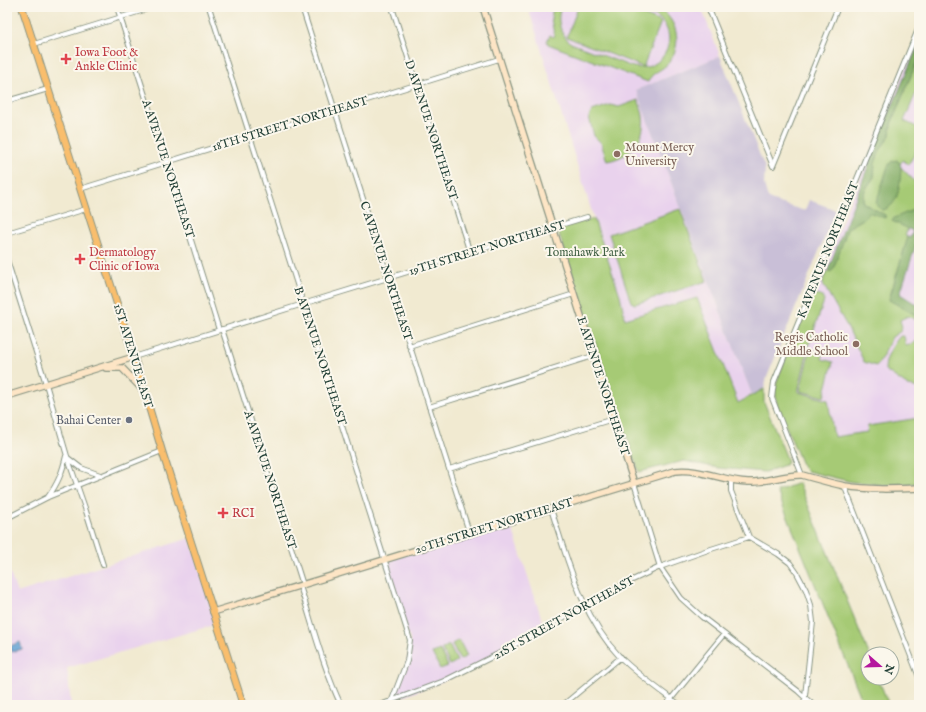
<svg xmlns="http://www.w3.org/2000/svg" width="926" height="712" font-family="'IM FELL English',serif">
<rect width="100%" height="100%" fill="#fbf7ec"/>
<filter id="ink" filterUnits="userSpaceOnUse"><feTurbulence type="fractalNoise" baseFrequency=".025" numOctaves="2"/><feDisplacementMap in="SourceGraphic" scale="8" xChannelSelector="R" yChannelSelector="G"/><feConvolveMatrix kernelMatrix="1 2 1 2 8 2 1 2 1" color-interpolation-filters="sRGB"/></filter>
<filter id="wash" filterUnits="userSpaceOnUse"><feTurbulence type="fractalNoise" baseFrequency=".012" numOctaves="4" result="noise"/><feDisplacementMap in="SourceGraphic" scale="16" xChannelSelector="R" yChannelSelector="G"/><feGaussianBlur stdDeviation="0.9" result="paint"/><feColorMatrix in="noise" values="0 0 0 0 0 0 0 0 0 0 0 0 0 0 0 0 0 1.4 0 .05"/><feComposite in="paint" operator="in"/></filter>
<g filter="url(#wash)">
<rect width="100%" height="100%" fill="#f1ead1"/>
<!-- built -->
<path fill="#e9d2ed" d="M 528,7 L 701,7 L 720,56 L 636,90 L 752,395 L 738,403 L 697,298 L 625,319 L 620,295 L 594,219 Z
M 919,34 L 919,483 L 884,485 L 852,482 L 807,471 L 803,467 L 777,405 L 775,390 L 778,378 Z
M 510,521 L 544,626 L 510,648 L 444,681 L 392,701 L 407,661 L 410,640 L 384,560 Z
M 190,538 L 217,624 L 67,668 L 71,705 L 7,705 L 7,564 L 17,593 Z"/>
<!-- industrial -->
<path fill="#c9bfd7" d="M 720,56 L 765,168 L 764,184 L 767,195 L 770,200 L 805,211 L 809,200 L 836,210 L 767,377 L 764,389 L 752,395 L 636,90 Z"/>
<!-- green -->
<path fill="#a6ca74" stroke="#628454" d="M 553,7 L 561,7 C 556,20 560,34 571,43 L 630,66 C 659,76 682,41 660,19 C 653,13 644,10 635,7 C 641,7 651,5 657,7 C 660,8 665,12 667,15 C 679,28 680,47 670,61 C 662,72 652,71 648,82 L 548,44 L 547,41 L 550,35 L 553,37 L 554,34 L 551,19 Z
M 578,7 L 623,7 L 661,22 L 643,67 L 567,37 Z
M 919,59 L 919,86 L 904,121 L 919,128 L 919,147 L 908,165 L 903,160 L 900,164 L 897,160 L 898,192 L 901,167 L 919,186 L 919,212 L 913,211 L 892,221 L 908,228 L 905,236 L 908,237 L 889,299 L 919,317 L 919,321 L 908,316 L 900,320 L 902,327 L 901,331 L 892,337 L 879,363 L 876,366 L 864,362 L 848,328 L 823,284 L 823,280 L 828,270 L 830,272 L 847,230 C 854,221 863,223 869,212 L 885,218 L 885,215 L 863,203 L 863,196 L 865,190 L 874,177 L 874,163 L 880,150 L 890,135 L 891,124 L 915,66 Z
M 638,100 C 652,129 638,156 607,161 L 601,143 L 594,136 L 589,117 L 592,111 L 610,105 L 619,107 Z
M 680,209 L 707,281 L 635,304 L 631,302 L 609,234 Z
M 594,219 L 620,295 L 625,319 L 697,298 L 738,403 L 764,389 L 764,402 L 788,461 L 785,465 L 765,472 L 719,468 L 684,461 L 639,472 L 557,228 Z
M 814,294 L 821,295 L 824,301 L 807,350 L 806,358 L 798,392 L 828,400 L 834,437 L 867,432 L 868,426 L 919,418 L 919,483 L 884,485 L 852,482 L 807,471 L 803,467 L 777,405 L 775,390 L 778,378 L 811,297 Z
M 900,336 L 904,336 L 906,346 L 912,344 L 919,339 L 919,388 L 908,386 L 885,370 C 885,357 892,346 900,336 Z
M 810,349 L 823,353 L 822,359 L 833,362 L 824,397 L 800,391 Z
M 799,483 L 869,654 L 868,678 L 878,678 L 889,705 L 864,705 L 777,491 Z
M 459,640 L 467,656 L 460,660 L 452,644 Z
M 449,645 L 457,661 L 450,665 L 442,649 Z
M 440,650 L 448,666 L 440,669 L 432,653 Z
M 403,697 L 406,705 L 380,705 Z"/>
<!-- forest -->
<path fill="#84ae66" stroke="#52764d" d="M 919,42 L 919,59 L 915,66 L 891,124 L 890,135 L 880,150 L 875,163 L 874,177 L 865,190 L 863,196 L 863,203 L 885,215 L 885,218 L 869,212 C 863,223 854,221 847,230 L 833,270 L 830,272 L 828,270 L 879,138 Z
M 897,160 L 900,164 L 901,167 C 900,182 900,207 882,210 L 878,207 L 876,203 L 888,166 L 892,161 Z
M 913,210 L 919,212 L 919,235 L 900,294 L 919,306 L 919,317 L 889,300 L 908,237 L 910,238 L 913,231 L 892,221 L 894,218 Z"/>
<!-- water -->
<path fill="#62a1d4" stroke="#406f84" d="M 20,642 L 22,649 L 12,652 L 10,646 Z"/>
</g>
<g filter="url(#ink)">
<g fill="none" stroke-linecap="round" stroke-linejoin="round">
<!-- street casing -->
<g stroke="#889482" stroke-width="6">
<path id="street" d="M 117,7 C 151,115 186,222 219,330
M 209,7 L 410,640 L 407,661 L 390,705
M 302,7 L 470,535
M 392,7 L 470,253
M 708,7 L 773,166
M 34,44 L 154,7
M 7,101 L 48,89
M 773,166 L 838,7
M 80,189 L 499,59
M 7,233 L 86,209
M 7,260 L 46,384 L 67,456 L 85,508 L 103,565
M 222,329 L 303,585
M 409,346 L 574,294
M 134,357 L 303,304 L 587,217
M 429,407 L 593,356
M 68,458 L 81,468 L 100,475
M 449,469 L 613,419
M 802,475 L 772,398 L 774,382 L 919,27
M 731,479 L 731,491 L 749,537 L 778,554 L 790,563 L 797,573 L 806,590 L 811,605 L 813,622 L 804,705
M 634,483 L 660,567 L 681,598 L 702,617 L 798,691 L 813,705
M 844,485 L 919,677
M 48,497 C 58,483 62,473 66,456
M 551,509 C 568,561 581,616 620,657 C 638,675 660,690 680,705
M 7,518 L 48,497 L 162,451
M 300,586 C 313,626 323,667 341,705
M 380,705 L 444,681 L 496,655 L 622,585 L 660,567 L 708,550 L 749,537
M 563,705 L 621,657
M 666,705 L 724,634"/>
</g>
<!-- secondary casing -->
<g stroke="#889482" stroke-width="8">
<path id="secondary" d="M 483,7 L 634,483
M 106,368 L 122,368 L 143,390
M 7,396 L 134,357
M 213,612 L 675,471 C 700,468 723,481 748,482 C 767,483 784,474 802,475 C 816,479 830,483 845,486 C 869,490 894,489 919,488"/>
</g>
<!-- primary casing -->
<g stroke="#889482" stroke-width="8">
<path id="primary" d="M 22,7 L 134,357 L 162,451 L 243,705"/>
</g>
<!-- street -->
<use href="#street" stroke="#fff" stroke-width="4"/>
<!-- secondary -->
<use href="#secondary" stroke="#fde5c5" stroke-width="5.5"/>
<!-- primary -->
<use href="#primary" stroke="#f9be6d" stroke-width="6"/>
</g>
</g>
<!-- markers -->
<g fill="#e0444e" stroke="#fbf7ec" stroke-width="1.5">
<path d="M64 53h4v4h4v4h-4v4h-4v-4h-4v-4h4z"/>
<path d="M78 253h4v4h4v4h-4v4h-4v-4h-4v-4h4z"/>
<path d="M221 507h4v4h4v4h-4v4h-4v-4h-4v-4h4z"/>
</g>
<g fill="#8d6e63" stroke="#fbf7ec" stroke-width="1.5">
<circle cx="617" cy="154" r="4"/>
<circle cx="856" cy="344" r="4"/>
</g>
<circle fill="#6b7280" stroke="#fbf7ec" stroke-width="1.5" cx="129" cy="420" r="4"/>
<g text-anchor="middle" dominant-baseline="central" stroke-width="4" stroke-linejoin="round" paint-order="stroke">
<!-- health labels -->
<g font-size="12" fill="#be3a42" stroke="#fbf7ec" text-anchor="start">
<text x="75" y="52">Iowa Foot &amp;<tspan x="75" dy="14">Ankle Clinic</tspan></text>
<text x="89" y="252">Dermatology<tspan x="89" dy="14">Clinic of Iowa</tspan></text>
<text x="232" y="513">RCI</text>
</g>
<!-- street labels -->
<g font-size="12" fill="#1f3d34" stroke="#fbf7ec">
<text transform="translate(290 124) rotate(-17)">18TH STREET NORTHEAST</text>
<text transform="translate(431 130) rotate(72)">D AVENUE NORTHEAST</text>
<text transform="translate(168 169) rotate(72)">A AVENUE NORTHEAST</text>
<text transform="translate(487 248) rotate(-17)">19TH STREET NORTHEAST</text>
<text transform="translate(828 250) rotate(-68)">K AVENUE NORTHEAST</text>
<text transform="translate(386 271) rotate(72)">C AVENUE NORTHEAST</text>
<text transform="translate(133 356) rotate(73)">1ST AVENUE EAST</text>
<text transform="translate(320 356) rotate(72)">B AVENUE NORTHEAST</text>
<text transform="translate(603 386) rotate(72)">E AVENUE NORTHEAST</text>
<text transform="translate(270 480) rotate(72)">A AVENUE NORTHEAST</text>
<text transform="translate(494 526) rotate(-17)">20TH STREET NORTHEAST</text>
<text transform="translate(564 618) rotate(-29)">21ST STREET NORTHEAST</text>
</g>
<!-- education labels -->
<g font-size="12" fill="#785e54" stroke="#fbf7ec" text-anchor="start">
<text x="625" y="147">Mount Mercy<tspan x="625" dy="14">University</tspan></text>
<text x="848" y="337" text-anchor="end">Regis Catholic<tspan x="848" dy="14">Middle School</tspan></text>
</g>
<!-- park labels -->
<g font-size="12" fill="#416044" stroke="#fbf7ec">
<text x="585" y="252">Tomahawk Park</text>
</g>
<!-- worship labels -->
<g font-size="12" fill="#5b616d" stroke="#fbf7ec" text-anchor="end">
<text x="121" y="420">Bahai Center</text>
</g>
</g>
<!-- margin -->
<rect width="926" height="712" fill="none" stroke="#fbf7ec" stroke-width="24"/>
<!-- north arrow -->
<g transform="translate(880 666) rotate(110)"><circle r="19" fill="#fbf7ec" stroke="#a3ada2"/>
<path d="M0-3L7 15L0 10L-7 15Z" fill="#b5179e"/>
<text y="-6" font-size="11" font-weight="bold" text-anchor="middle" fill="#1f3d34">N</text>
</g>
</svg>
